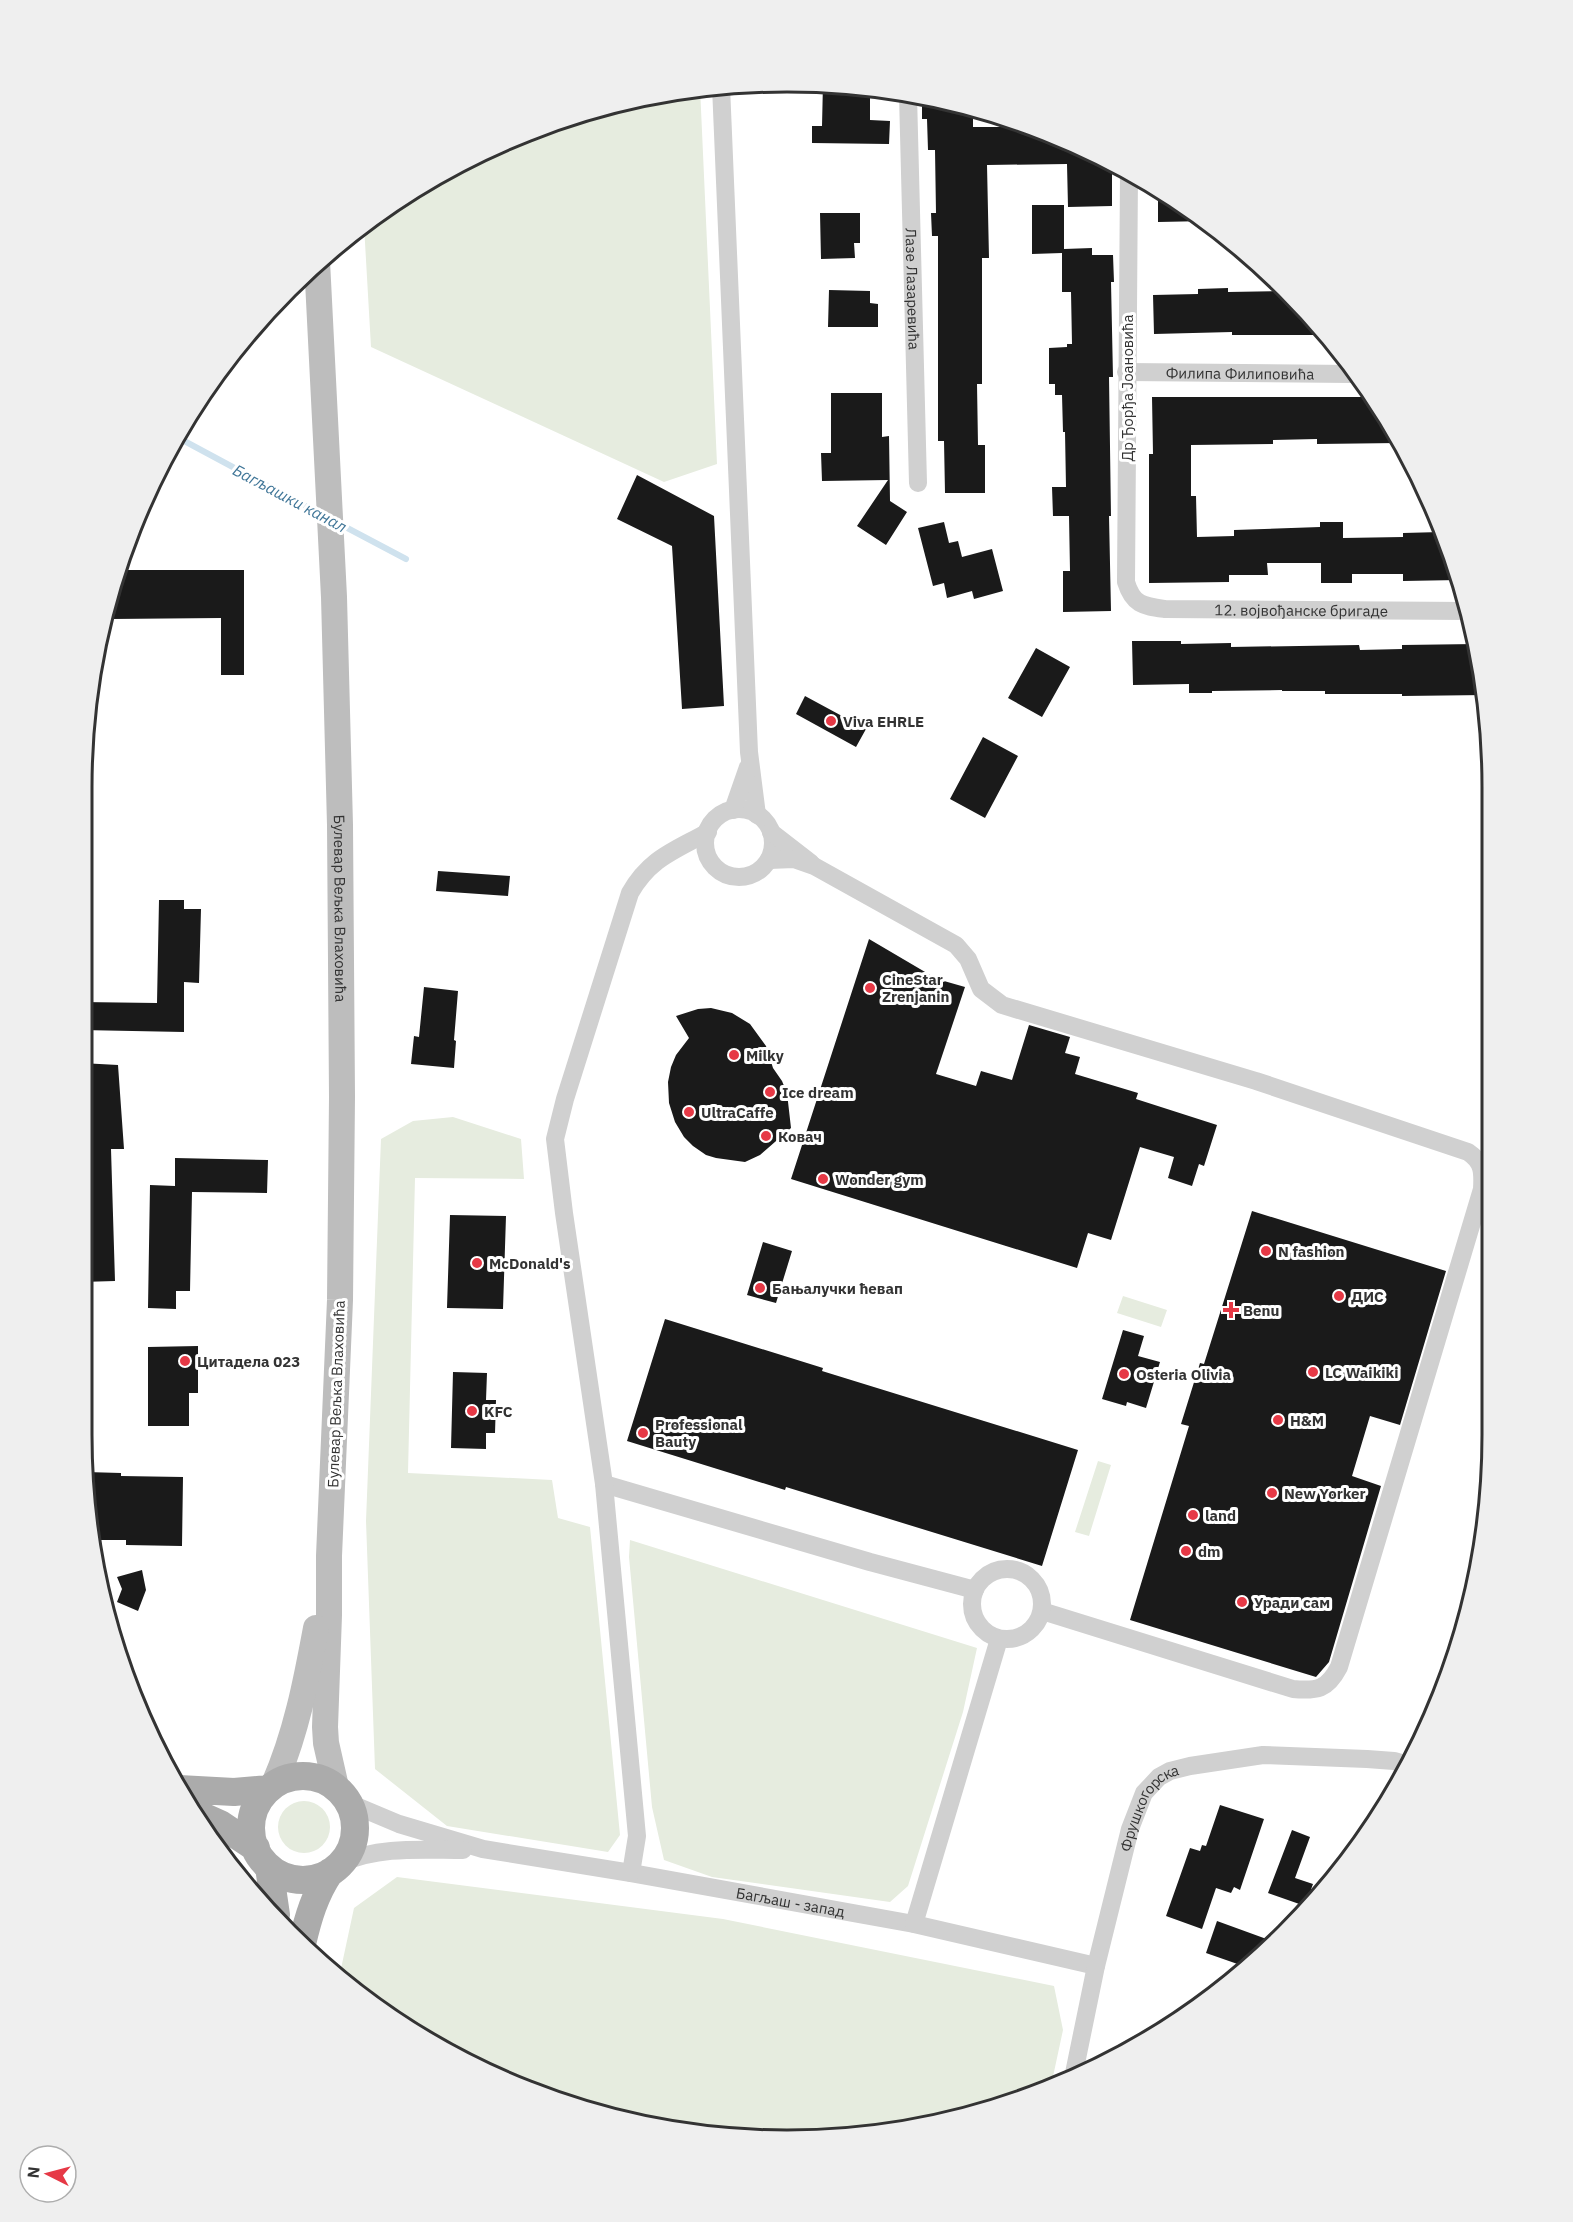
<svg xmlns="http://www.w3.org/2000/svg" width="1573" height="2222" font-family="'IBM Plex Sans',sans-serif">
<rect width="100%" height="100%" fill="#fff"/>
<!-- green -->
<path fill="#e6ecdf" d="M 694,87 L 700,87 L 717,464 L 664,482 L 371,347 L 364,225 L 433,176 L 559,119 Z
M 453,1117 L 521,1139 L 524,1179 L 415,1178 L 408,1473 L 552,1480 L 558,1518 L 590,1527 L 620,1835 L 608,1852 L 447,1826 L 375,1769 L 366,1521 L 381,1139 L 413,1121 Z
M 1123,1296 L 1167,1310 L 1161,1327 L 1117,1313 Z
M 1098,1461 L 1111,1465 L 1089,1536 L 1075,1532 Z
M 630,1540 L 977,1648 L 963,1712 L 908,1886 L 890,1902 L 712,1877 L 664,1860 L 652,1807 L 629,1557 Z
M278 1827a26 26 0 1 1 52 0a26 26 0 1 1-52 0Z
M 397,1877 L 723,1919 L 1054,1986 L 1063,2030 L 1051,2086 L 969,2117 L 879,2135 L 695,2135 L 516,2087 L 433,2046 L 339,1978 L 354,1908 Z"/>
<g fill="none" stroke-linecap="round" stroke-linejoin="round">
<!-- stream -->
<path stroke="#cfe2ee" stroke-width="6" d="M 175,436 L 322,515
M 336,522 L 406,559"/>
</g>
<!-- building -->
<path fill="#1a1a1a" d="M 832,82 L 870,89 L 870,120 L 890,121 L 889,144 L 812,143 L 812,126 L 822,126 L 823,83 Z
M 922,97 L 973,107 L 973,127 L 1026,127 L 1098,154 L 1102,156 L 1102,167 L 1112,167 L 1112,206 L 1068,207 L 1067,164 L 987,165 L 989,258 L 982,258 L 982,384 L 977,384 L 978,445 L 985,445 L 985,493 L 945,493 L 944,441 L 938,441 L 938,236 L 932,236 L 931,213 L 936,213 L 935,150 L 928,150 L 927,119 L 922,119 Z
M 1158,191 L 1159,192 L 1207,221 L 1158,222 Z
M 1032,205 L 1064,205 L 1064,249 L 1092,248 L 1092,255 L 1113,255 L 1114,282 L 1111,282 L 1113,377 L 1109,377 L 1111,516 L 1109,516 L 1111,611 L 1063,612 L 1063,571 L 1070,571 L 1069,516 L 1053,516 L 1052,487 L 1066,487 L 1065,432 L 1063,432 L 1062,395 L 1055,395 L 1055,384 L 1049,384 L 1049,348 L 1067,347 L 1067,344 L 1072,344 L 1071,292 L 1062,292 L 1062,253 L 1032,254 Z
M 820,213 L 860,213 L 860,243 L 854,243 L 855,258 L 821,259 Z
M 1228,288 L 1228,292 L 1285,291 L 1317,321 L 1326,335 L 1232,335 L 1232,332 L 1154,334 L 1153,295 L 1198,294 L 1198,289 Z
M 829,290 L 870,291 L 870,303 L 878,304 L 878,327 L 828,327 Z
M 831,393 L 882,393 L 882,437 L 889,436 L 890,501 L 907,512 L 886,545 L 857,526 L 888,480 L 822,481 L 821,453 L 831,453 Z
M 1152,397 L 1368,397 L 1398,443 L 1317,444 L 1317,439 L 1273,440 L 1273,444 L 1191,445 L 1191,496 L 1196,496 L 1197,537 L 1234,536 L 1234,530 L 1320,527 L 1320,522 L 1343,522 L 1343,538 L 1403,537 L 1403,533 L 1441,532 L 1459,580 L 1403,581 L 1403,574 L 1352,574 L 1352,583 L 1321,583 L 1321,563 L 1267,563 L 1268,575 L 1229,575 L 1229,582 L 1149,583 L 1149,454 L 1153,454 Z
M 637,475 L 714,516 L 724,706 L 682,709 L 672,546 L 617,519 Z
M 944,522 L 949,543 L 958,541 L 962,557 L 992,549 L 1003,591 L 974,599 L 972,591 L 947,598 L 944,583 L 933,586 L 918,528 Z
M 118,570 L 244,570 L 244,675 L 221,675 L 221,618 L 111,619 L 111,595 Z
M 1132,641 L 1181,641 L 1181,644 L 1231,643 L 1231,647 L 1359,645 L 1360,650 L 1402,649 L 1402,645 L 1476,644 L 1486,695 L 1402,696 L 1402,694 L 1325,694 L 1325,691 L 1282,691 L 1282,690 L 1212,691 L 1212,693 L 1189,693 L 1189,684 L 1133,685 Z
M 1036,648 L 1070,667 L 1042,717 L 1008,698 Z
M 805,696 L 866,729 L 856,747 L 796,714 Z
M 983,737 L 1018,756 L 985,818 L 950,799 Z
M 438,871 L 510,876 L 508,896 L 436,891 Z
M 159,900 L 184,900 L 184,909 L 201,909 L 199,983 L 184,982 L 184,1032 L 81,1030 L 81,1002 L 157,1003 Z
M 869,939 L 937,979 L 965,987 L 936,1074 L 976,1086 L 981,1071 L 1012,1080 L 1029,1025 L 1070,1037 L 1065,1053 L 1080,1057 L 1075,1074 L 1138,1093 L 1136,1099 L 1217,1125 L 1204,1166 L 1199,1164 L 1192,1186 L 1168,1178 L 1174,1157 L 1140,1147 L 1111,1240 L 1088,1233 L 1077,1268 L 791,1179 Z
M 424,987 L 458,991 L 454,1040 L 456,1041 L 454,1068 L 411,1064 L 414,1036 L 419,1037 Z
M 711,1008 L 732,1013 L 750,1024 L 766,1046 L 773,1068 L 782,1081 L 787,1093 L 791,1128 L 760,1155 L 745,1162 L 716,1158 L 706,1155 L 693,1146 L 684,1137 L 675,1122 L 669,1103 L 668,1082 L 671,1067 L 676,1055 L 689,1038 L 676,1016 L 698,1009 Z
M 81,1063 L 118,1065 L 124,1149 L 111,1149 L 115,1281 L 81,1282 Z
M 175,1158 L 268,1160 L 267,1193 L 192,1192 L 190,1291 L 176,1291 L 176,1309 L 148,1308 L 150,1185 L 175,1186 Z
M 1252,1211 L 1446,1271 L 1400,1425 L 1370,1416 L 1352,1476 L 1381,1486 L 1329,1662 L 1316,1677 L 1130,1620 L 1189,1426 L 1181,1424 L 1200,1363 L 1204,1364 Z
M 450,1215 L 506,1216 L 503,1309 L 447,1308 Z
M 763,1242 L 792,1251 L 776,1303 L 747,1295 Z
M 665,1319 L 823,1368 L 822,1371 L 1078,1450 L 1042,1566 L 786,1487 L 785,1490 L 627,1441 Z
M 1123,1330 L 1144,1336 L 1138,1356 L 1160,1362 L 1146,1408 L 1127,1402 L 1126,1406 L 1102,1399 Z
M 198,1346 L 198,1393 L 189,1393 L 189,1426 L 148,1426 L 148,1347 Z
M 453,1372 L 487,1373 L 486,1400 L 496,1400 L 495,1433 L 486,1433 L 486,1449 L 451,1448 Z
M 86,1472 L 121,1473 L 121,1476 L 183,1477 L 182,1546 L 126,1545 L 126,1540 L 95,1540 Z
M 142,1570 L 146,1590 L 138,1611 L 117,1602 L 122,1589 L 117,1577 Z
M 1220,1805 L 1264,1819 L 1240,1890 L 1234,1887 L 1231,1893 L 1216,1888 L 1202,1929 L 1166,1916 L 1190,1848 L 1200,1851 L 1202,1845 L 1206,1846 Z
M 1292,1830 L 1310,1837 L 1295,1878 L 1313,1884 L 1305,1906 L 1268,1893 Z
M 1217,1921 L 1275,1942 L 1249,1968 L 1206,1953 Z"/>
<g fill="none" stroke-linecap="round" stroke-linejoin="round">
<!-- street -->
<g stroke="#d0d0d0" stroke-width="18">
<path d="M 721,86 L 749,752 L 757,815"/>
<path id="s1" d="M 908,95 L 918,483"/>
<path id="s2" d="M 1129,173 L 1126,582 C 1133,605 1143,606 1165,609 L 1469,611"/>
<path id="s3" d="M 1126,372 L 1352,374"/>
<circle cx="739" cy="843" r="34"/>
<path d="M 733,810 L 748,767"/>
<path d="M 771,832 L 811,863"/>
<path d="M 769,860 L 794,859 L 814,866 L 956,945 L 968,959 L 981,989 L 1002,1005 L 1256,1081 L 1468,1152 C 1483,1162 1483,1172 1482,1189 L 1339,1667 C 1327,1690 1317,1691 1293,1689 L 1042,1611"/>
<path d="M 604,1484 L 870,1562 L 975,1590"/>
<circle cx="1007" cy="1604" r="35"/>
<path id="s4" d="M 349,1803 L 399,1824 L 483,1849 L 631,1873 L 914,1924 L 1096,1966"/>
<path d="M 342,1863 C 379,1846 422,1850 463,1850"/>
<path d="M 631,1873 L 637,1836 L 604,1484 L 564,1213 L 555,1139 L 565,1099 L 630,893 C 650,858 674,851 708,832"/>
<path d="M 914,1924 L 999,1639"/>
<path id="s5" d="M 1073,2078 L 1096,1966 L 1130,1829 L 1144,1793 L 1159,1777 L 1170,1771 L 1190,1766 L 1263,1755 L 1367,1759 L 1394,1761 L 1408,1765"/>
</g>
<!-- secondary -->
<g stroke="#bdbdbd" stroke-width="26">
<path id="s6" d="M 317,261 L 334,597 L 340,825 L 342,1097 L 340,1300 L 329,1556 L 329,1615 L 325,1727 L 326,1743 L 336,1787"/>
<path d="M 274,1784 C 296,1734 306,1682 316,1628"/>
</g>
<!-- primary -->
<path stroke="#ababab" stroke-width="28" d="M251 1828a52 52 0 1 1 104 0a52 52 0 1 1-104 0Z
M 179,1789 L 234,1792 L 268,1789
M 191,1811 L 220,1824 L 256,1848
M 269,1867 L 276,1915
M 302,1944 C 308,1918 315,1894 330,1872"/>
</g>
<!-- markers -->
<g fill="#e63946" stroke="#fff" stroke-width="2">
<circle cx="831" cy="721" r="6"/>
<circle cx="870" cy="988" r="6"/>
<circle cx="734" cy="1055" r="6"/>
<circle cx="770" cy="1092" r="6"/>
<circle cx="689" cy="1112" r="6"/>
<circle cx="766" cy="1136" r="6"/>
<circle cx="823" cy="1179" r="6"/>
<circle cx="1266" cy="1251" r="6"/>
<circle cx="477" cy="1263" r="6"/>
<circle cx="760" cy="1288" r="6"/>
<circle cx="1339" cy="1296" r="6"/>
<path d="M1228 1301h6v6h6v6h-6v6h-6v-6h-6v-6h6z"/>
<circle cx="185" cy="1361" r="6"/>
<circle cx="1313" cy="1372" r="6"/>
<circle cx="1124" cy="1374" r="6"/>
<circle cx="472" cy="1411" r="6"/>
<circle cx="1278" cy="1420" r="6"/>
<circle cx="643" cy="1433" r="6"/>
<circle cx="1272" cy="1493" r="6"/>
<circle cx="1193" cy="1515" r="6"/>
<circle cx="1186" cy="1551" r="6"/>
<circle cx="1242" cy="1602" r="6"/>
</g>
<g text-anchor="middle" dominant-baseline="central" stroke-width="6" stroke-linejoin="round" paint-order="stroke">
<!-- street labels -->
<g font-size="15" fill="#333" stroke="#fff">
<text stroke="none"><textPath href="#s1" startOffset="194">Лазе Лазаревића</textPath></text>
<text stroke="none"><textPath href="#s3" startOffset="114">Филипа Филиповића</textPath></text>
<text transform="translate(1127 388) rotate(-90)">Др Ђорђа Јоановића</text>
<text stroke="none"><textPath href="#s2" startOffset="597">12. војвођанске бригаде</textPath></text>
<text stroke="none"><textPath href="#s6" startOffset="648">Булевар Вељка Влаховића</textPath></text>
<text transform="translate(336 1394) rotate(-88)">Булевар Вељка Влаховића</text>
<text stroke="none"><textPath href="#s5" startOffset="285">Фрушкогорска</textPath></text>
<text stroke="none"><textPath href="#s4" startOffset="454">Багљаш - запад</textPath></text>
</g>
<!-- poi labels -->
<g font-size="15" font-weight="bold" fill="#333" stroke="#fff" text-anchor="start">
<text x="843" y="721">Viva EHRLE</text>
<text x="882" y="979">CineStar<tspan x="882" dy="17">Zrenjanin</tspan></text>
<text x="746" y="1055">Milky</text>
<text x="782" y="1092">Ice dream</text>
<text x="701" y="1112">UltraCaffe</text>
<text x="778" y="1136">Ковач</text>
<text x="835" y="1179">Wonder gym</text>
<text x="1278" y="1251">N fashion</text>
<text x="489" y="1263">McDonald's</text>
<text x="772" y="1288">Бањалучки ћевап</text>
<text x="1351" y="1296">ДИС</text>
<text x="1243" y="1310">Benu</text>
<text x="197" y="1361">Цитадела 023</text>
<text x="1325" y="1372">LC Waikiki</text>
<text x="1136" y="1374">Osteria Olivia</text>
<text x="484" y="1411">KFC</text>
<text x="1290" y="1420">H&amp;M</text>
<text x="655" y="1424">Professional<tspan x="655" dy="17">Bauty</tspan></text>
<text x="1284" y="1493">New Yorker</text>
<text x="1205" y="1515">land</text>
<text x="1198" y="1551">dm</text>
<text x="1254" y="1602">Уради сам</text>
</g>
<!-- water labels -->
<g font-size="16" font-style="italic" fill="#3f7597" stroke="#fff">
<text transform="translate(290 498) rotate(28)">Багљашки канал</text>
</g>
</g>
<!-- crop -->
<path d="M0 0H1573V2222H0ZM787 92H787A695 695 0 0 1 1482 787V1435A695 695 0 0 1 787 2130H787A695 695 0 0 1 92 1435V787A695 695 0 0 1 787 92Z" fill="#efefef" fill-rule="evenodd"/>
<path fill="none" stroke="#333" stroke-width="3" d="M787 92H787A695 695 0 0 1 1482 787V1435A695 695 0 0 1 787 2130H787A695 695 0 0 1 92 1435V787A695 695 0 0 1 787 92Z"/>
<!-- north arrow -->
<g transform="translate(48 2174) rotate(276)"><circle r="28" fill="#ffffff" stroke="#adadad" stroke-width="1.5"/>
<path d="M0-4.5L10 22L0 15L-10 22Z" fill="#e63946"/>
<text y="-9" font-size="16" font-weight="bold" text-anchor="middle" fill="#333333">N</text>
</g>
</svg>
